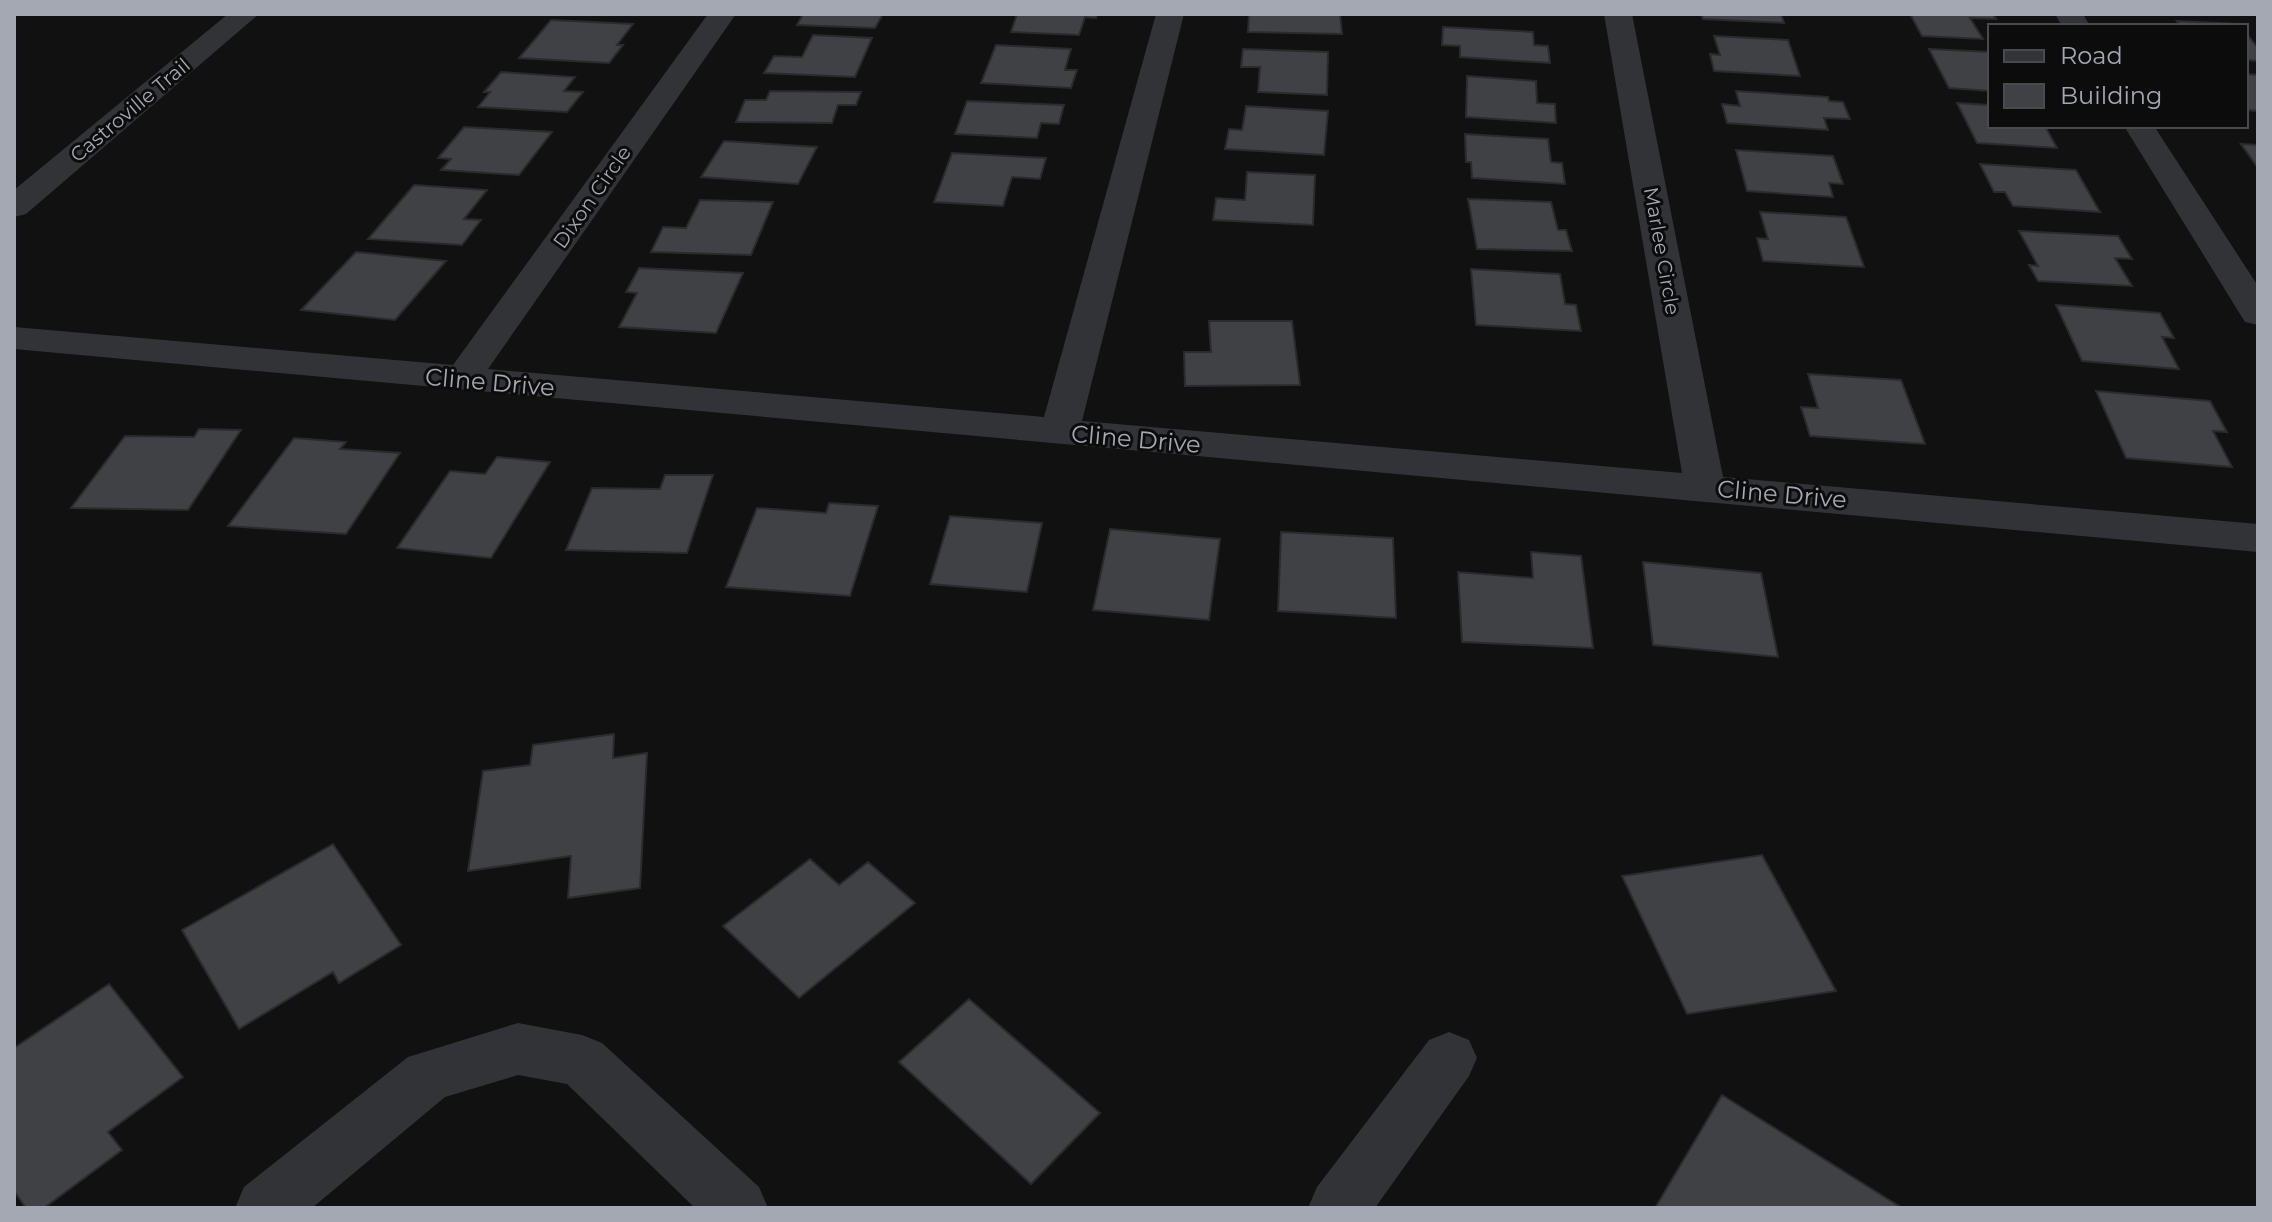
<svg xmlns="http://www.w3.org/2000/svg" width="2272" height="1222" font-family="Montserrat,sans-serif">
<rect width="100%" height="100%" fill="#111112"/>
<!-- building -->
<path fill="#404145" stroke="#2b2b2e" stroke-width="2" d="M 803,14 L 883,14 L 875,28 L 797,25 Z
M 1017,14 L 1097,14 L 1096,18 L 1085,17 L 1079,35 L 1011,32 Z
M 1249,14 L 1340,14 L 1342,34 L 1248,32 Z
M 1701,14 L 1781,14 L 1784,23 L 1703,19 Z
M 1910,14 L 1993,14 L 1996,19 L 1970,18 L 1983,39 L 1922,36 Z
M 551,20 L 633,24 L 617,45 L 623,45 L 609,63 L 519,58 Z
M 2177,21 L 2238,24 L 2240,26 L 2181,26 Z
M 1443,27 L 1533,32 L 1534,45 L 1548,46 L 1550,63 L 1460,57 L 1460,46 L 1442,45 Z
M 2246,33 L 2258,48 L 2258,61 L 2246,60 Z
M 813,35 L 872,38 L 855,77 L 764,73 L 774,56 L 802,57 Z
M 1714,36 L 1788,40 L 1800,76 L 1714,71 L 1710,54 L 1720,55 Z
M 996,45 L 1071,49 L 1065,70 L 1077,70 L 1071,88 L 981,83 Z
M 1243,49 L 1328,52 L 1327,95 L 1258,92 L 1260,67 L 1241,67 Z
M 1929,49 L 1990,52 L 1990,91 L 1949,88 Z
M 501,72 L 575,77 L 564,91 L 583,92 L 567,112 L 478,107 L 490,92 L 484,92 Z
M 2246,74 L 2258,75 L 2258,111 L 2246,110 Z
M 1467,76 L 1536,81 L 1537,103 L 1555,104 L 1556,123 L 1466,117 Z
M 770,91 L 861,92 L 856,105 L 838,105 L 832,123 L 736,122 L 745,100 L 766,100 Z
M 1736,91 L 1828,97 L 1829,101 L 1843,102 L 1850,119 L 1824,118 L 1828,130 L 1727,123 L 1722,104 L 1740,106 Z
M 967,101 L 1064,105 L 1059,124 L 1041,123 L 1037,138 L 955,134 Z
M 1957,103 L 1990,105 L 1990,126 L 2045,126 L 2057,148 L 1977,143 Z
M 1246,106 L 1328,111 L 1324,155 L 1225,149 L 1229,129 L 1242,130 Z
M 464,127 L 552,132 L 519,175 L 441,170 L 451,159 L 438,158 Z
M 1465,134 L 1548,139 L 1551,162 L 1562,163 L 1565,184 L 1472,178 L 1471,162 L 1466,162 Z
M 724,141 L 817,147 L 798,184 L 701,177 Z
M 2241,144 L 2258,145 L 2258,168 Z
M 1736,150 L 1833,156 L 1843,184 L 1829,183 L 1833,197 L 1747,191 Z
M 952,153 L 1046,158 L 1040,179 L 1012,177 L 1003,206 L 934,202 Z
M 1980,164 L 2076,170 L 2100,212 L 2013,206 L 2005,192 L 1994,192 Z
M 1247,172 L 1315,175 L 1313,225 L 1213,220 L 1216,198 L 1245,200 Z
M 414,185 L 487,190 L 464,219 L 481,220 L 462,245 L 368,239 Z
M 1468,199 L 1551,202 L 1558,230 L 1566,230 L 1572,251 L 1477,249 Z
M 700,200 L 773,202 L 751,255 L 651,252 L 663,227 L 686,228 Z
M 1760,212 L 1846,217 L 1864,267 L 1763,261 L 1757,238 L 1768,239 Z
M 2019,231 L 2118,236 L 2132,259 L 2115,258 L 2132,286 L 2038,281 L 2029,265 L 2038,266 Z
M 356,252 L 446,261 L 395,320 L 301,310 Z
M 639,268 L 743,273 L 716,333 L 619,327 L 637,293 L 626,292 Z
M 1471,269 L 1560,274 L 1565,304 L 1576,305 L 1581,331 L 1476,325 Z
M 2056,305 L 2160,313 L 2174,338 L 2162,337 L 2179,369 L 2082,361 Z
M 1209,321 L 1292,321 L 1300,385 L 1185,386 L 1184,352 L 1211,352 Z
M 1808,374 L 1901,380 L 1925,444 L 1810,436 L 1801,407 L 1818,408 Z
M 2096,391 L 2210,401 L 2227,432 L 2213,431 L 2232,467 L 2126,458 Z
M 199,429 L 241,430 L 188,510 L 71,508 L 125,436 L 194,437 Z
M 294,438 L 346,442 L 340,449 L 400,453 L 346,534 L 228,526 Z
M 497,457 L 550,462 L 491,558 L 397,548 L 450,471 L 485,474 Z
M 665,475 L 713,475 L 687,553 L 566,550 L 592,488 L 660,489 Z
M 829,503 L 878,506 L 850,596 L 726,587 L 757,508 L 826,513 Z
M 950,516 L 1042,523 L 1027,592 L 930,584 Z
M 1110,529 L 1220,539 L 1209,620 L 1093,610 Z
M 1281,532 L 1393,538 L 1396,618 L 1278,611 Z
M 1531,552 L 1581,556 L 1593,648 L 1462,642 L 1458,572 L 1533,578 Z
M 1643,562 L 1761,573 L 1778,657 L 1653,645 Z
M 614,734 L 613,758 L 647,753 L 640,888 L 568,898 L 571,856 L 468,871 L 483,771 L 530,765 L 533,745 Z
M 333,844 L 401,945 L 339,983 L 333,972 L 239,1029 L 182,930 Z
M 1762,855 L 1836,991 L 1687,1014 L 1622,876 Z
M 810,859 L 839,885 L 868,862 L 915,903 L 799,998 L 723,926 Z
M 109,984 L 183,1077 L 108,1132 L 122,1150 L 44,1208 L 26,1208 L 14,1191 L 14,1048 Z
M 969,999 L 1100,1113 L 1031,1184 L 899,1062 Z
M 1722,1095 L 1902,1208 L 1655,1208 Z"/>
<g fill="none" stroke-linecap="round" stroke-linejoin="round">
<!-- minor -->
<path fill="#323337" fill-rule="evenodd" d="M 228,14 L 259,14 L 26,214 L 14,217 L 14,190 Z
M 708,14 L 736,14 L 488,369 L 1044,417 L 1156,14 L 1184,14 L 1082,421 L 1682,473 L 1604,14 L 1632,14 L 1723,477 L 2258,524 L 2258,552 L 14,349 L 14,327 L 453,365 Z
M 2055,14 L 2083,14 L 2090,26 L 2062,26 Z
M 2124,126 L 2154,126 L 2258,286 L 2258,325 L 2245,322 L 2240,314 Z
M 518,1023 L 582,1035 L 602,1043 L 759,1187 L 768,1208 L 695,1208 L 567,1084 L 518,1075 L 445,1097 L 312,1208 L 235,1208 L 244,1187 L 408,1057 Z
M 1449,1032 L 1469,1040 L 1477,1058 L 1469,1076 L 1375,1208 L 1308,1208 L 1317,1187 L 1429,1040 Z"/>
</g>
<g text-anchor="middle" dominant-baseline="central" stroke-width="6" stroke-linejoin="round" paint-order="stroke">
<!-- far-street labels -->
<g font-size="20" fill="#a3a8b2" stroke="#0c0c0d">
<text transform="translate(130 110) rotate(-40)">Castroville Trail</text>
<text transform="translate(592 197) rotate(-55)">Dixon Circle</text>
<text transform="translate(1662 251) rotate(80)">Marlee Circle</text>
</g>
<!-- street labels -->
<g font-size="24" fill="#a3a8b2" stroke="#0c0c0d">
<text transform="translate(490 382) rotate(5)">Cline Drive</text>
<text transform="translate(1136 439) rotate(5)">Cline Drive</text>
<text transform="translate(1782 494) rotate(5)">Cline Drive</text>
</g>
</g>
<!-- border -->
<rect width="2272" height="1222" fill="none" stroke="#a3a8b2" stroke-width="32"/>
<!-- legend -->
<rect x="1988" y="24" width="260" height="104" fill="#0c0c0d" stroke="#484a4f" stroke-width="2"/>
<rect x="2004" y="50" width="40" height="12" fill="#323337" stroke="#484a4f" stroke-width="2"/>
<text x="2060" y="64" font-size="24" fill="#a3a8b2">Road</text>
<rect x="2004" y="84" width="40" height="24" fill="#404145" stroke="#484a4f" stroke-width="2"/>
<text x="2060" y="104" font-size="24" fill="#a3a8b2">Building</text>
</svg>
